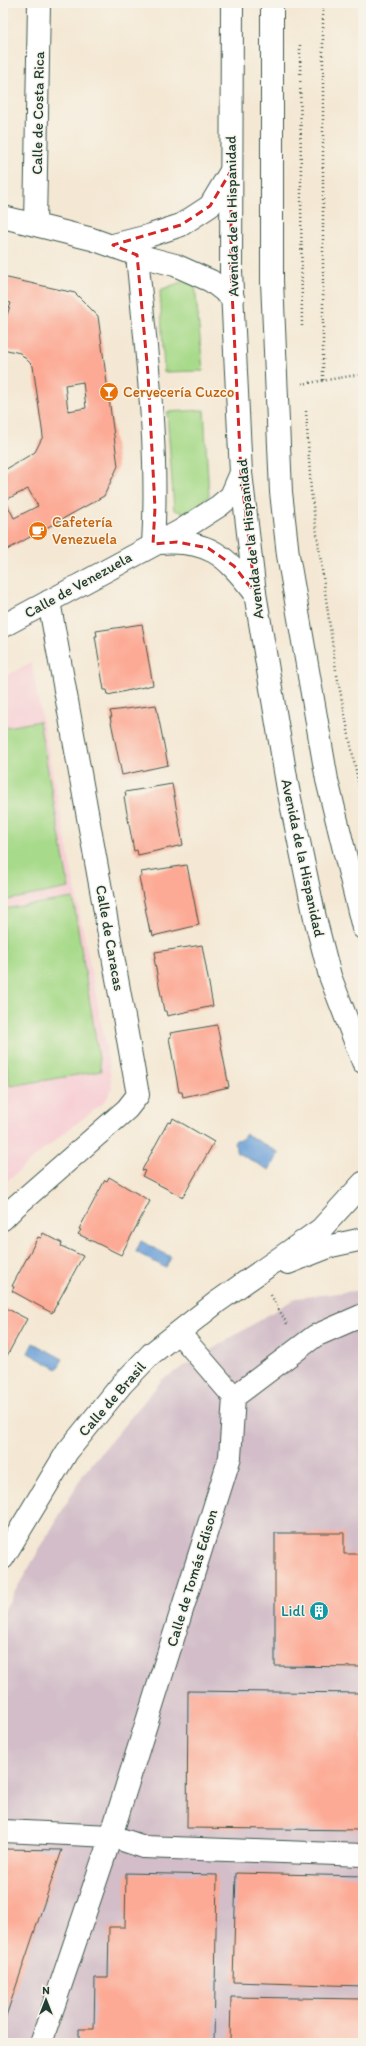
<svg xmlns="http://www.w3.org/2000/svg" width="366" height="2046" font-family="Itim,sans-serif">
<rect width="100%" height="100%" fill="#f7f3e8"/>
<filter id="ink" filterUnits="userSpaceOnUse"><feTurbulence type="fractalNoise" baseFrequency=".025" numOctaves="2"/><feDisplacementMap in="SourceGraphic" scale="8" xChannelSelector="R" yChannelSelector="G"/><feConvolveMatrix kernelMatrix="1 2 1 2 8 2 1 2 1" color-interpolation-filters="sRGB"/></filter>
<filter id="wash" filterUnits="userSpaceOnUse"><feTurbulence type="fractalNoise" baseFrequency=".012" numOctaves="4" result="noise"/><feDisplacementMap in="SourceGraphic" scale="16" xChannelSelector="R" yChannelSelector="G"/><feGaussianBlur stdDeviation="0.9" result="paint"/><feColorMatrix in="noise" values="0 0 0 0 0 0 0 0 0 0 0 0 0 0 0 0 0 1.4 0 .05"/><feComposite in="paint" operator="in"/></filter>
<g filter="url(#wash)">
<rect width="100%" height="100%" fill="#f4e8d4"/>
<!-- built -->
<path fill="#f7cfd5" d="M 31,662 L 109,1063 L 112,1089 L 109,1095 L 102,1104 L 65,1132 L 3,1184 L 3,678 Z"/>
<!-- industrial -->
<path fill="#d2bdc8" d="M 363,1290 L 363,2043 L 3,2043 L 3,1612 L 84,1473 L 163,1379 L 296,1298 Z"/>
<!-- green -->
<path fill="#a7da8a" stroke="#638c5f" d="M 184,281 L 195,284 L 203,371 L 164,372 L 160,290 Z
M 204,410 L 209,496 L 188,514 L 174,510 L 167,412 Z
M 39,721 L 69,888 L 3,901 L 3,728 Z
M 73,898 L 101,1071 L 10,1086 L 3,1042 L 3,909 Z"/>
<!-- water -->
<path fill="#6ca0d8" stroke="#466e86" d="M 246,1134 L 279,1153 L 269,1170 L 236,1152 L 237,1148 L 234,1144 L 235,1140 L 242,1139 Z
M 141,1241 L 171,1257 L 166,1268 L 136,1252 Z
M 33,1343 L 63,1359 L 57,1369 L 28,1353 Z"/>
<g id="blocks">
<!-- building -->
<path fill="#fcaa95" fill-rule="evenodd" d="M 3,277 L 75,293 L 98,316 L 118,466 L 104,496 L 3,552 L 3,471 L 35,452 L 43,436 L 33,366 L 20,353 L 3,349 L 3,321 L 5,321 L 11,303 L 3,301 ZM 83,382 L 86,408 L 68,411 L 65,385 ZM 28,489 L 38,506 L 14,518 L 5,500 Z
M 142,624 L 153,685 L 108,695 L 107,690 L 104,690 L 95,636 L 97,636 L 96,631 Z
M 156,705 L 168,765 L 122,775 L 110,717 L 112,717 L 110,711 Z
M 172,784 L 183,845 L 138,855 L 137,850 L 134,851 L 124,797 L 126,796 L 125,792 Z
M 187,865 L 199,925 L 153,936 L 152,931 L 150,932 L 139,877 L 142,876 L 141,872 Z
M 202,945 L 213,1006 L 167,1016 L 166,1011 L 164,1011 L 159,985 L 154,958 L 156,958 L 155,952 Z
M 217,1025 L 229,1087 L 183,1097 L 182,1092 L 179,1092 L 169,1038 L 171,1037 L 170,1033 Z
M 173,1118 L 214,1142 L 183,1197 L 142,1176 L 145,1171 L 142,1170 L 168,1122 L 171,1123 Z
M 109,1177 L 150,1201 L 121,1255 L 78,1234 L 81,1230 L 79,1229 L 105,1180 L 107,1181 Z
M 43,1233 L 62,1243 L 61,1246 L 83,1256 L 52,1313 L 12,1291 L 14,1287 L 12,1286 L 38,1237 L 41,1238 Z
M 3,1305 L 4,1307 L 27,1319 L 3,1363 Z
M 275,1533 L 344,1533 L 344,1554 L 363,1554 L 363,1667 L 275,1666 Z
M 188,1691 L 363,1693 L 363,1830 L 187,1828 Z
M 3,1849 L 62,1850 L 3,2025 Z
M 126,1873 L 217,1875 L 214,2043 L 79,2043 L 79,2029 L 94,2029 L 95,1978 L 108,1978 L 109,1927 L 125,1927 Z
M 236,1873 L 363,1876 L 363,1986 L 233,1982 Z
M 231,1997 L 363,1999 L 363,2043 L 230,2043 Z"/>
</g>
</g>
<g filter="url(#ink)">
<use href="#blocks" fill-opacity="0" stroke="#3f574c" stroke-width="1"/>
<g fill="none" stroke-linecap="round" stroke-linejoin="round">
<!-- minor casing -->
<g stroke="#3f574c" stroke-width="24">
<path id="minor" d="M 35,224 L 39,3
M 137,255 C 146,350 159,449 153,544
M 158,543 C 209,539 225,555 255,593
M 3,626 L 180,531 L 219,506 L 231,496 L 241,473
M 3,1219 L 16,1206 L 127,1109 L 138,1095 L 49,601
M 234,1397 L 315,1336 L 363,1315
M 3,1831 L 111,1836 L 144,1847 L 363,1855
M 41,2043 L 111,1836 L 230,1457 L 234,1397 L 179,1333"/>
</g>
<!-- tertiary casing -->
<g stroke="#3f574c" stroke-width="24">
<path id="tertiary" d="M 3,217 L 92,239 L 137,255 L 175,265 L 211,281 L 233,298
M 113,245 L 148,236 L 181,225 L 210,206 L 231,171
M 288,1263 L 331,1246 L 363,1239
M 3,1558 L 67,1452 L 122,1384 L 151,1354 L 217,1302 L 321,1229 L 363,1183"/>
</g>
<!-- primary casing -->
<g stroke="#3f574c" stroke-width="24">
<path id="primary" d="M 232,3 L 231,271 L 241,473 L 255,593 L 288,789 L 315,918 L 330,976 L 363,1062
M 272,3 L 272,281 L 281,492 L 288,555 L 327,780 L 363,928"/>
</g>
<!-- path -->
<path stroke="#3f574c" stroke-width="2.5" stroke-dasharray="1 3" stroke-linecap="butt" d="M 323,3 L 323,381
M 300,45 L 302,326
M 302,384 L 363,374
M 306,411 L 311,491 L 336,670
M 337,675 L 363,806
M 271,1295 L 287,1324"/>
<!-- minor -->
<use href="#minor" stroke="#fff" stroke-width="22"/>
<!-- tertiary -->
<use href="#tertiary" stroke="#fff" stroke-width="22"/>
<!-- primary -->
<use href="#primary" stroke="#fff" stroke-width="22"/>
</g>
</g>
<!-- marked area -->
<path fill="none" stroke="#d62828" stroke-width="3" stroke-dasharray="8 5" stroke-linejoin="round" d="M 231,171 L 231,271 L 241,473 L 255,593 L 234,566 L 208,548 L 177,542 L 153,544 L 155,508 L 148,374 L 137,255 L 113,245 L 181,225 L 210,206 Z"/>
<!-- icons -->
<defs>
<g id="bar-disc" transform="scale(1)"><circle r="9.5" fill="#e8710a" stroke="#f7f3e8"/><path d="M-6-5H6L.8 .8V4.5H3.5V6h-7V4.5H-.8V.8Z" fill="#fff"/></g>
<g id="cafe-disc" transform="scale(1)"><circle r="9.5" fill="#e8710a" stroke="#f7f3e8"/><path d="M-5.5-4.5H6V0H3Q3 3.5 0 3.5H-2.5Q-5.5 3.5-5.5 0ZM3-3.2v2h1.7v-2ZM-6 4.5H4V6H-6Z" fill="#fff"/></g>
<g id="building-disc" transform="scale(1)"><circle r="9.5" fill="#0f9aa8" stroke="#f7f3e8"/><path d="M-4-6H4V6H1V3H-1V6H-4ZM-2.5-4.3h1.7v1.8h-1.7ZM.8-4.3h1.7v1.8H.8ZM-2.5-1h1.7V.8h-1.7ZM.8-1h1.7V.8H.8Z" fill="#fff"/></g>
</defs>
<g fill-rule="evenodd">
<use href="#bar-disc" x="109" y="392"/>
<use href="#cafe-disc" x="38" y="531"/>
<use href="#building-disc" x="319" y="1611"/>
</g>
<g text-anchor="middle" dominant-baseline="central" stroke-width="3" stroke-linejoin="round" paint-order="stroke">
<!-- street labels -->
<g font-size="15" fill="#1f3d34" stroke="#f7f3e8">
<text transform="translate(38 113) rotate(-89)">Calle de Costa Rica</text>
<text transform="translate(232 216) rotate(-91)">Avenida de la Hispanidad</text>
<text transform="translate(250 539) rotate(-96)">Avenida de la Hispanidad</text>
<text transform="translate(78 585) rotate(-29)">Calle de Venezuela</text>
<text transform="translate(303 858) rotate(78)">Avenida de la Hispanidad</text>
<text transform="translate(110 938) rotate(80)">Calle de Caracas</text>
<text transform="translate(112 1399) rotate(-49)">Calle de Brasil</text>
<text transform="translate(192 1578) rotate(-73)">Calle de Tomás Edison</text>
</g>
<!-- food labels -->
<g font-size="15" fill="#c56008" stroke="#f7f3e8" text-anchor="start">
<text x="123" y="392">Cervecería Cuzco</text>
<text x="52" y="522">Cafetería<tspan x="52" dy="17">Venezuela</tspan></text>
</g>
<!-- culture labels -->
<g font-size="15" fill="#0d838f" stroke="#f7f3e8" text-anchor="end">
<text x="305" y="1611">Lidl</text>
</g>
</g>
<!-- margin -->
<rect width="366" height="2046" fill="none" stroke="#f7f3e8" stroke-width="16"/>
<!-- north arrow -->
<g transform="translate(46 2000)" stroke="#f7f3e8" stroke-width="3" paint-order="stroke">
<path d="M0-3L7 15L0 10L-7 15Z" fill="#1f3d34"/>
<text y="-6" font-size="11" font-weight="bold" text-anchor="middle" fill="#1f3d34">N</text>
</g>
</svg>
